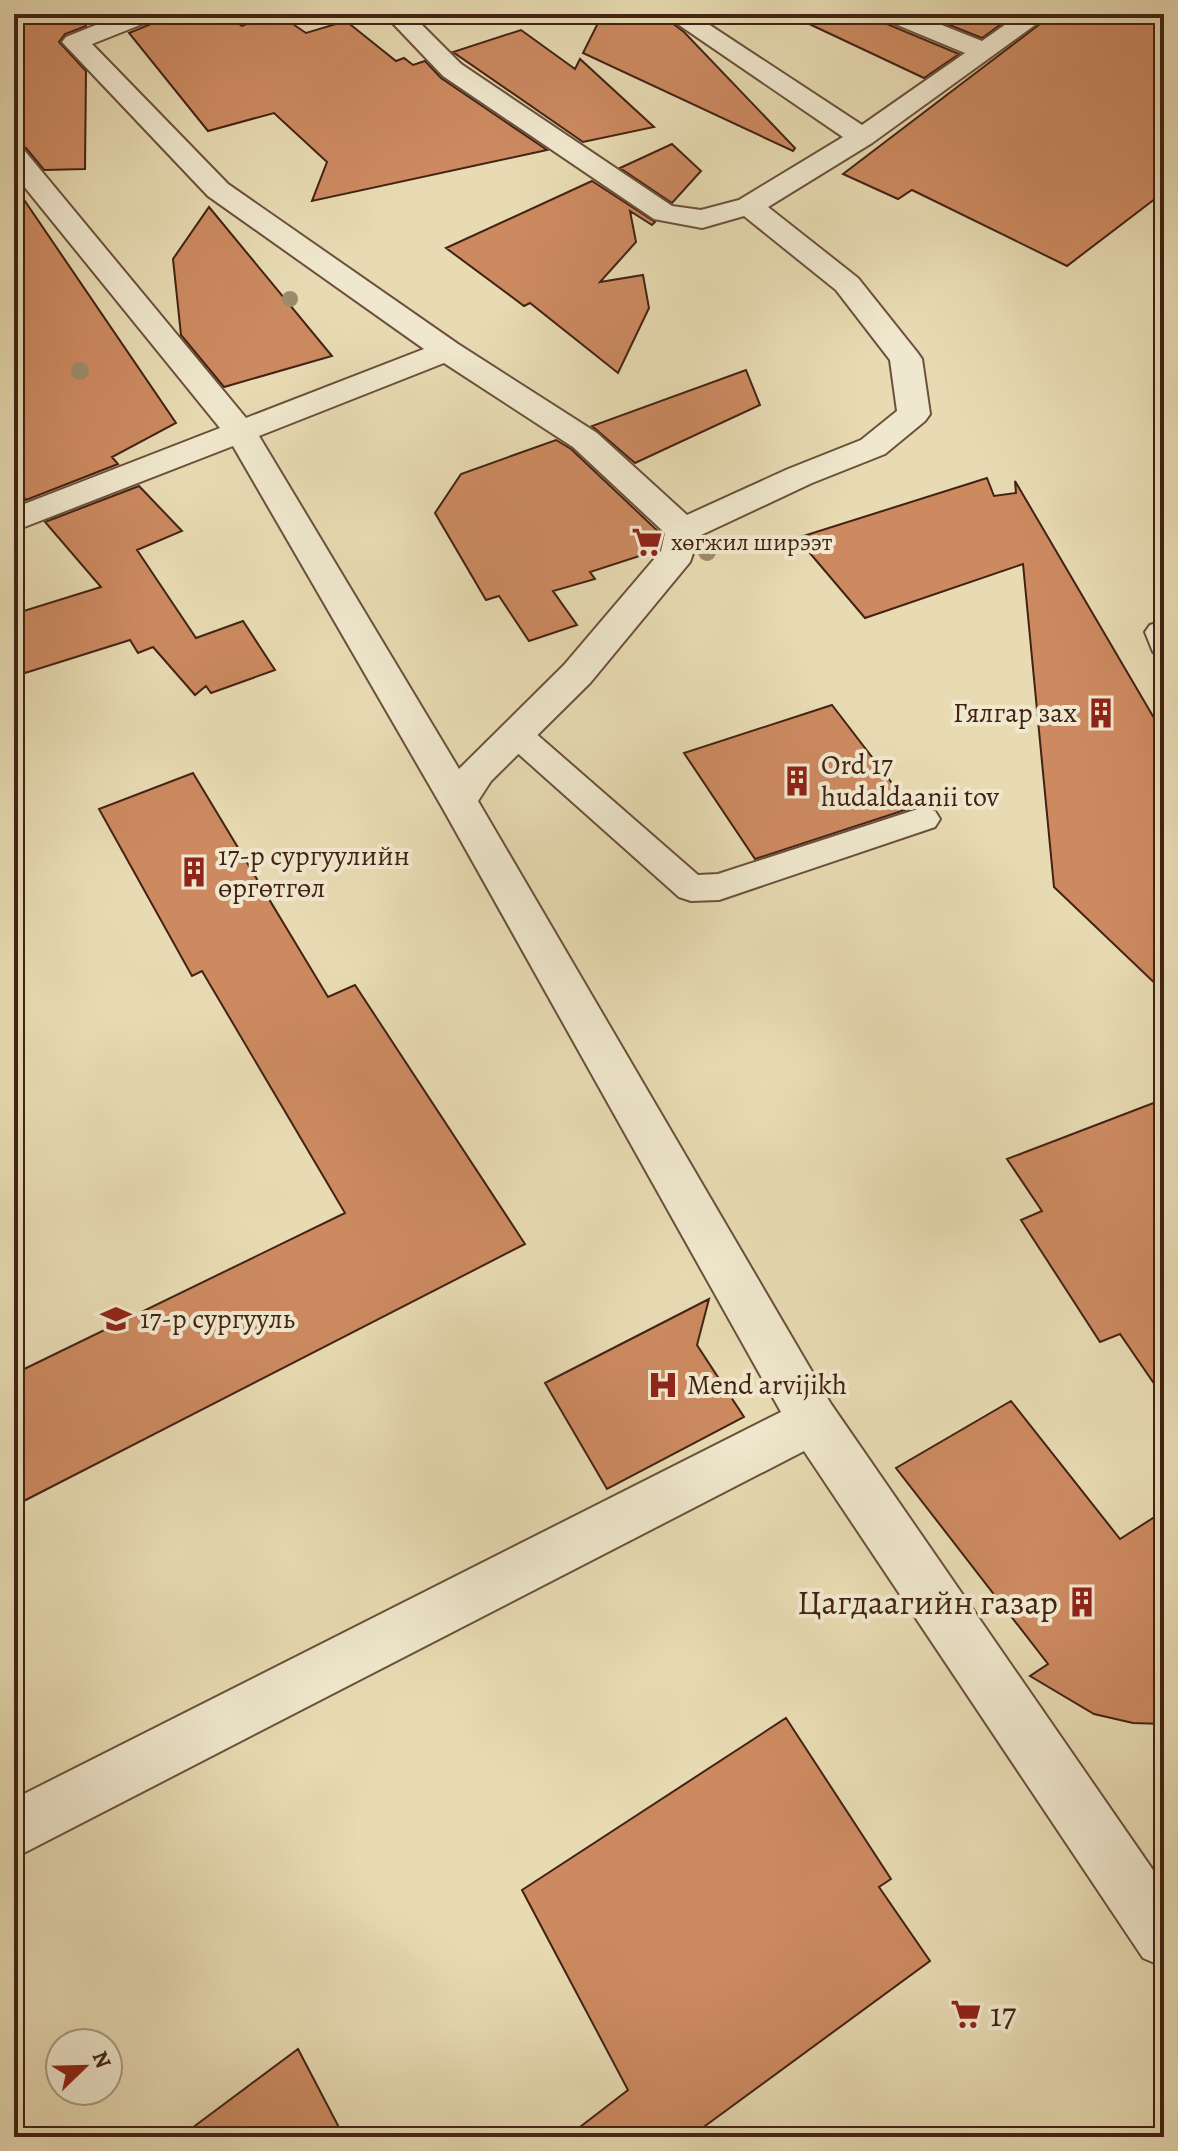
<svg xmlns="http://www.w3.org/2000/svg" width="1178" height="2151" font-family="Alegreya,serif">
<rect width="100%" height="100%" fill="#e8dbb3"/>
<filter id="stains"><feTurbulence type="fractalNoise" baseFrequency=".0025" numOctaves="4"/><feColorMatrix values="0 0 0 0 .2 0 0 0 0 .09 0 0 0 0 .02 0 0 0 .5 -.17"/></filter>
<radialGradient id="worn" r=".72"><stop offset=".6" stop-color="#630" stop-opacity="0"/><stop offset="1" stop-color="#630" stop-opacity=".3"/></radialGradient>
<!-- building -->
<path fill="#cd8a61" stroke="#422213" stroke-width="2" d="M 14,14 L 86,14 L 86,26 L 65,34 L 59,42 L 86,71 L 85,169 L 44,170 L 26,148 L 14,145 Z
M 162,14 L 223,14 L 242,26 L 265,17 L 281,16 L 306,33 L 346,21 L 396,61 L 404,58 L 413,65 L 425,61 L 441,78 L 547,150 L 312,201 L 327,162 L 274,113 L 208,131 L 129,33 L 156,22 Z
M 660,14 L 684,32 L 795,148 L 793,151 L 583,53 L 600,19 Z
M 788,14 L 876,14 L 882,22 L 959,54 L 924,78 Z
M 922,14 L 1015,14 L 982,38 Z
M 1053,14 L 1164,14 L 1164,192 L 1067,266 L 912,190 L 898,199 L 843,174 Z
M 521,30 L 575,69 L 580,59 L 654,127 L 583,142 L 453,52 Z
M 672,144 L 701,171 L 672,203 L 620,168 Z
M 592,181 L 655,222 L 652,225 L 630,211 L 636,242 L 600,282 L 643,275 L 649,308 L 618,373 L 530,303 L 524,306 L 446,248 Z
M 14,185 L 176,423 L 112,457 L 118,464 L 26,500 L 14,484 Z
M 209,207 L 332,356 L 224,387 L 181,335 L 173,259 Z
M 746,370 L 760,405 L 635,463 L 592,426 Z
M 556,440 L 571,449 L 662,535 L 658,550 L 590,572 L 595,579 L 553,591 L 577,625 L 529,641 L 499,596 L 486,600 L 435,513 L 461,474 Z
M 987,478 L 994,496 L 1016,493 L 1015,481 L 1164,735 L 1164,992 L 1054,887 L 1023,564 L 865,618 L 797,538 Z
M 139,486 L 182,531 L 137,550 L 196,638 L 243,621 L 275,670 L 211,693 L 206,686 L 195,695 L 153,647 L 138,653 L 130,640 L 25,673 L 14,649 L 14,614 L 101,587 L 45,522 Z
M 832,705 L 911,808 L 755,859 L 684,753 Z
M 193,773 L 328,997 L 355,985 L 525,1244 L 14,1506 L 14,1374 L 345,1213 L 202,971 L 192,976 L 99,809 Z
M 1164,1099 L 1164,1398 L 1120,1334 L 1100,1342 L 1021,1220 L 1042,1211 L 1007,1159 Z
M 709,1299 L 697,1345 L 744,1417 L 607,1489 L 545,1383 Z
M 1011,1401 L 1120,1539 L 1164,1511 L 1164,1724 L 1133,1723 L 1094,1714 L 1030,1676 L 1048,1664 L 896,1468 Z
M 786,1718 L 891,1879 L 879,1887 L 930,1961 L 690,2137 L 567,2137 L 628,2090 L 522,1890 Z
M 298,2049 L 344,2137 L 180,2137 Z"/>
<g fill="none" stroke-linecap="round" stroke-linejoin="round">
<!-- lane casing -->
<g stroke="#6c503b" stroke-width="4">
<path id="lane" d="M 1160,622 L 1164,623 L 1164,655 L 1153,652 L 1145,632 L 1150,625 Z
M 515,722 L 526,725 L 698,875 L 718,874 L 924,807 L 935,811 L 940,819 L 935,827 L 719,900 L 691,901 L 679,897 L 504,741 L 499,733 L 504,725 Z"/>
</g>
<!-- street casing -->
<g stroke="#6c503b" stroke-width="4">
<path id="street" d="M 123,14 L 159,14 L 155,19 L 92,44 L 228,184 L 458,344 L 597,433 L 687,515 L 788,469 L 861,440 L 897,411 L 890,360 L 836,290 L 744,216 L 702,228 L 654,219 L 443,76 L 384,14 L 411,14 L 461,64 L 672,206 L 701,210 L 739,200 L 843,137 L 663,14 L 693,14 L 862,125 L 965,53 L 883,19 L 879,14 L 914,14 L 982,41 L 1020,14 L 1050,14 L 872,143 L 768,207 L 858,278 L 917,352 L 922,359 L 930,414 L 925,421 L 885,454 L 812,483 L 699,536 L 690,562 L 590,683 L 491,781 L 478,801 L 831,1404 L 1164,1886 L 1164,1967 L 1143,1958 L 804,1451 L 14,1858 L 14,1799 L 781,1412 L 442,807 L 233,446 L 14,531 L 14,508 L 220,428 L 14,174 L 14,148 L 24,150 L 246,418 L 424,349 L 208,196 L 62,42 L 66,37 ZM 444,363 L 573,447 L 665,533 L 661,551 L 564,665 L 459,769 L 259,436 Z"/>
</g>
<!-- lane -->
<use href="#lane" fill="#f0e8ce" fill-rule="evenodd"/>
<!-- street -->
<use href="#street" fill="#f0e8ce" fill-rule="evenodd"/>
</g>
<!-- trees -->
<g fill="#9c8b6c">
<circle cx="290" cy="299" r="8"/>
<circle cx="80" cy="371" r="9"/>
<circle cx="707" cy="552" r="9"/>
</g>
<!-- icons -->
<defs>
<g id="supermarket-bare" transform="scale(2.4)"><path d="M-6-5.5h2.5l.6 2H6L4.5 2H-2.5L-4.4-4H-6ZM-1.5 3.2a1.3 1.3 0 1 0 .1 0ZM3 3.2a1.3 1.3 0 1 0 .1 0Z" fill="#8f2418" stroke="#f0e8ce" stroke-width="2.5" paint-order="stroke"/></g>
<g id="building-bare" transform="scale(2.4)"><path d="M-4-6H4V6H1V3H-1V6H-4ZM-2.5-4.3h1.7v1.8h-1.7ZM.8-4.3h1.7v1.8H.8ZM-2.5-1h1.7V.8h-1.7ZM.8-1h1.7V.8H.8Z" fill="#8f2418" stroke="#f0e8ce" stroke-width="2.5" paint-order="stroke"/></g>
<g id="school-bare" transform="scale(2.4)"><path d="M0-5L7-2L0 1L-7-2ZM-4 1L0 2.5L4 1V4Q0 6-4 4Z" fill="#8f2418" stroke="#f0e8ce" stroke-width="2.5" paint-order="stroke"/></g>
<g id="hospital-bare" transform="scale(2.4)"><path d="M-5-5h3v3.5h4V-5h3V5h-3V1.5h-4V5h-3Z" fill="#8f2418" stroke="#f0e8ce" stroke-width="2.5" paint-order="stroke"/></g>
</defs>
<g fill-rule="evenodd">
<use href="#supermarket-bare" x="647" y="542"/>
<use href="#building-bare" x="1101" y="713"/>
<use href="#building-bare" x="797" y="781"/>
<use href="#building-bare" x="194" y="872"/>
<use href="#school-bare" x="116" y="1319"/>
<use href="#hospital-bare" x="663" y="1385"/>
<use href="#building-bare" x="1082" y="1602"/>
<use href="#supermarket-bare" x="966" y="2014"/>
</g>
<g text-anchor="middle" dominant-baseline="central" stroke-width="8" stroke-linejoin="round" paint-order="stroke">
<!-- far-poi labels -->
<g font-size="24" fill="#422213" stroke="#f0e8ce" text-anchor="start">
<text x="671" y="542">хөгжил ширээт</text>
</g>
<!-- poi labels -->
<g font-size="28" fill="#422213" stroke="#f0e8ce" text-anchor="start">
<text x="1077" y="713" text-anchor="end">Гялгар зах</text>
<text x="821" y="765">Ord 17<tspan x="821" dy="32">hudaldaanii tov</tspan></text>
<text x="218" y="856">17-р сургуулийн<tspan x="218" dy="32">өргөтгөл</tspan></text>
<text x="140" y="1319">17-р сургууль</text>
<text x="687" y="1385">Mend arvijikh</text>
</g>
<!-- near-poi labels -->
<g font-size="34" fill="#422213" stroke="#f0e8ce" text-anchor="end">
<text x="1058" y="1602">Цагдаагийн газар</text>
<text x="990" y="2014" text-anchor="start">17</text>
</g>
</g>
<!-- margin -->
<rect width="1178" height="2151" fill="none" stroke="#e8dbb3" stroke-width="48"/>
<rect x="16" y="16" width="1146" height="2119" fill="none" stroke="#422213" stroke-width="4"/>
<rect x="24" y="24" width="1130" height="2103" fill="none" stroke="#422213" stroke-width="2"/>
<!-- north arrow -->
<g transform="translate(84 2067) rotate(67)"><circle r="38" fill="#f0e8ce" stroke="#aa9983" stroke-width="2"/>
<path d="M0-6L14 30L0 20L-14 30Z" fill="#8f2418"/>
<text y="-12" font-size="22" font-weight="bold" text-anchor="middle" fill="#422213">N</text>
</g>
<rect width="100%" height="100%" filter="url(#stains)"/>
<rect width="100%" height="100%" fill="url(#worn)"/>
</svg>
